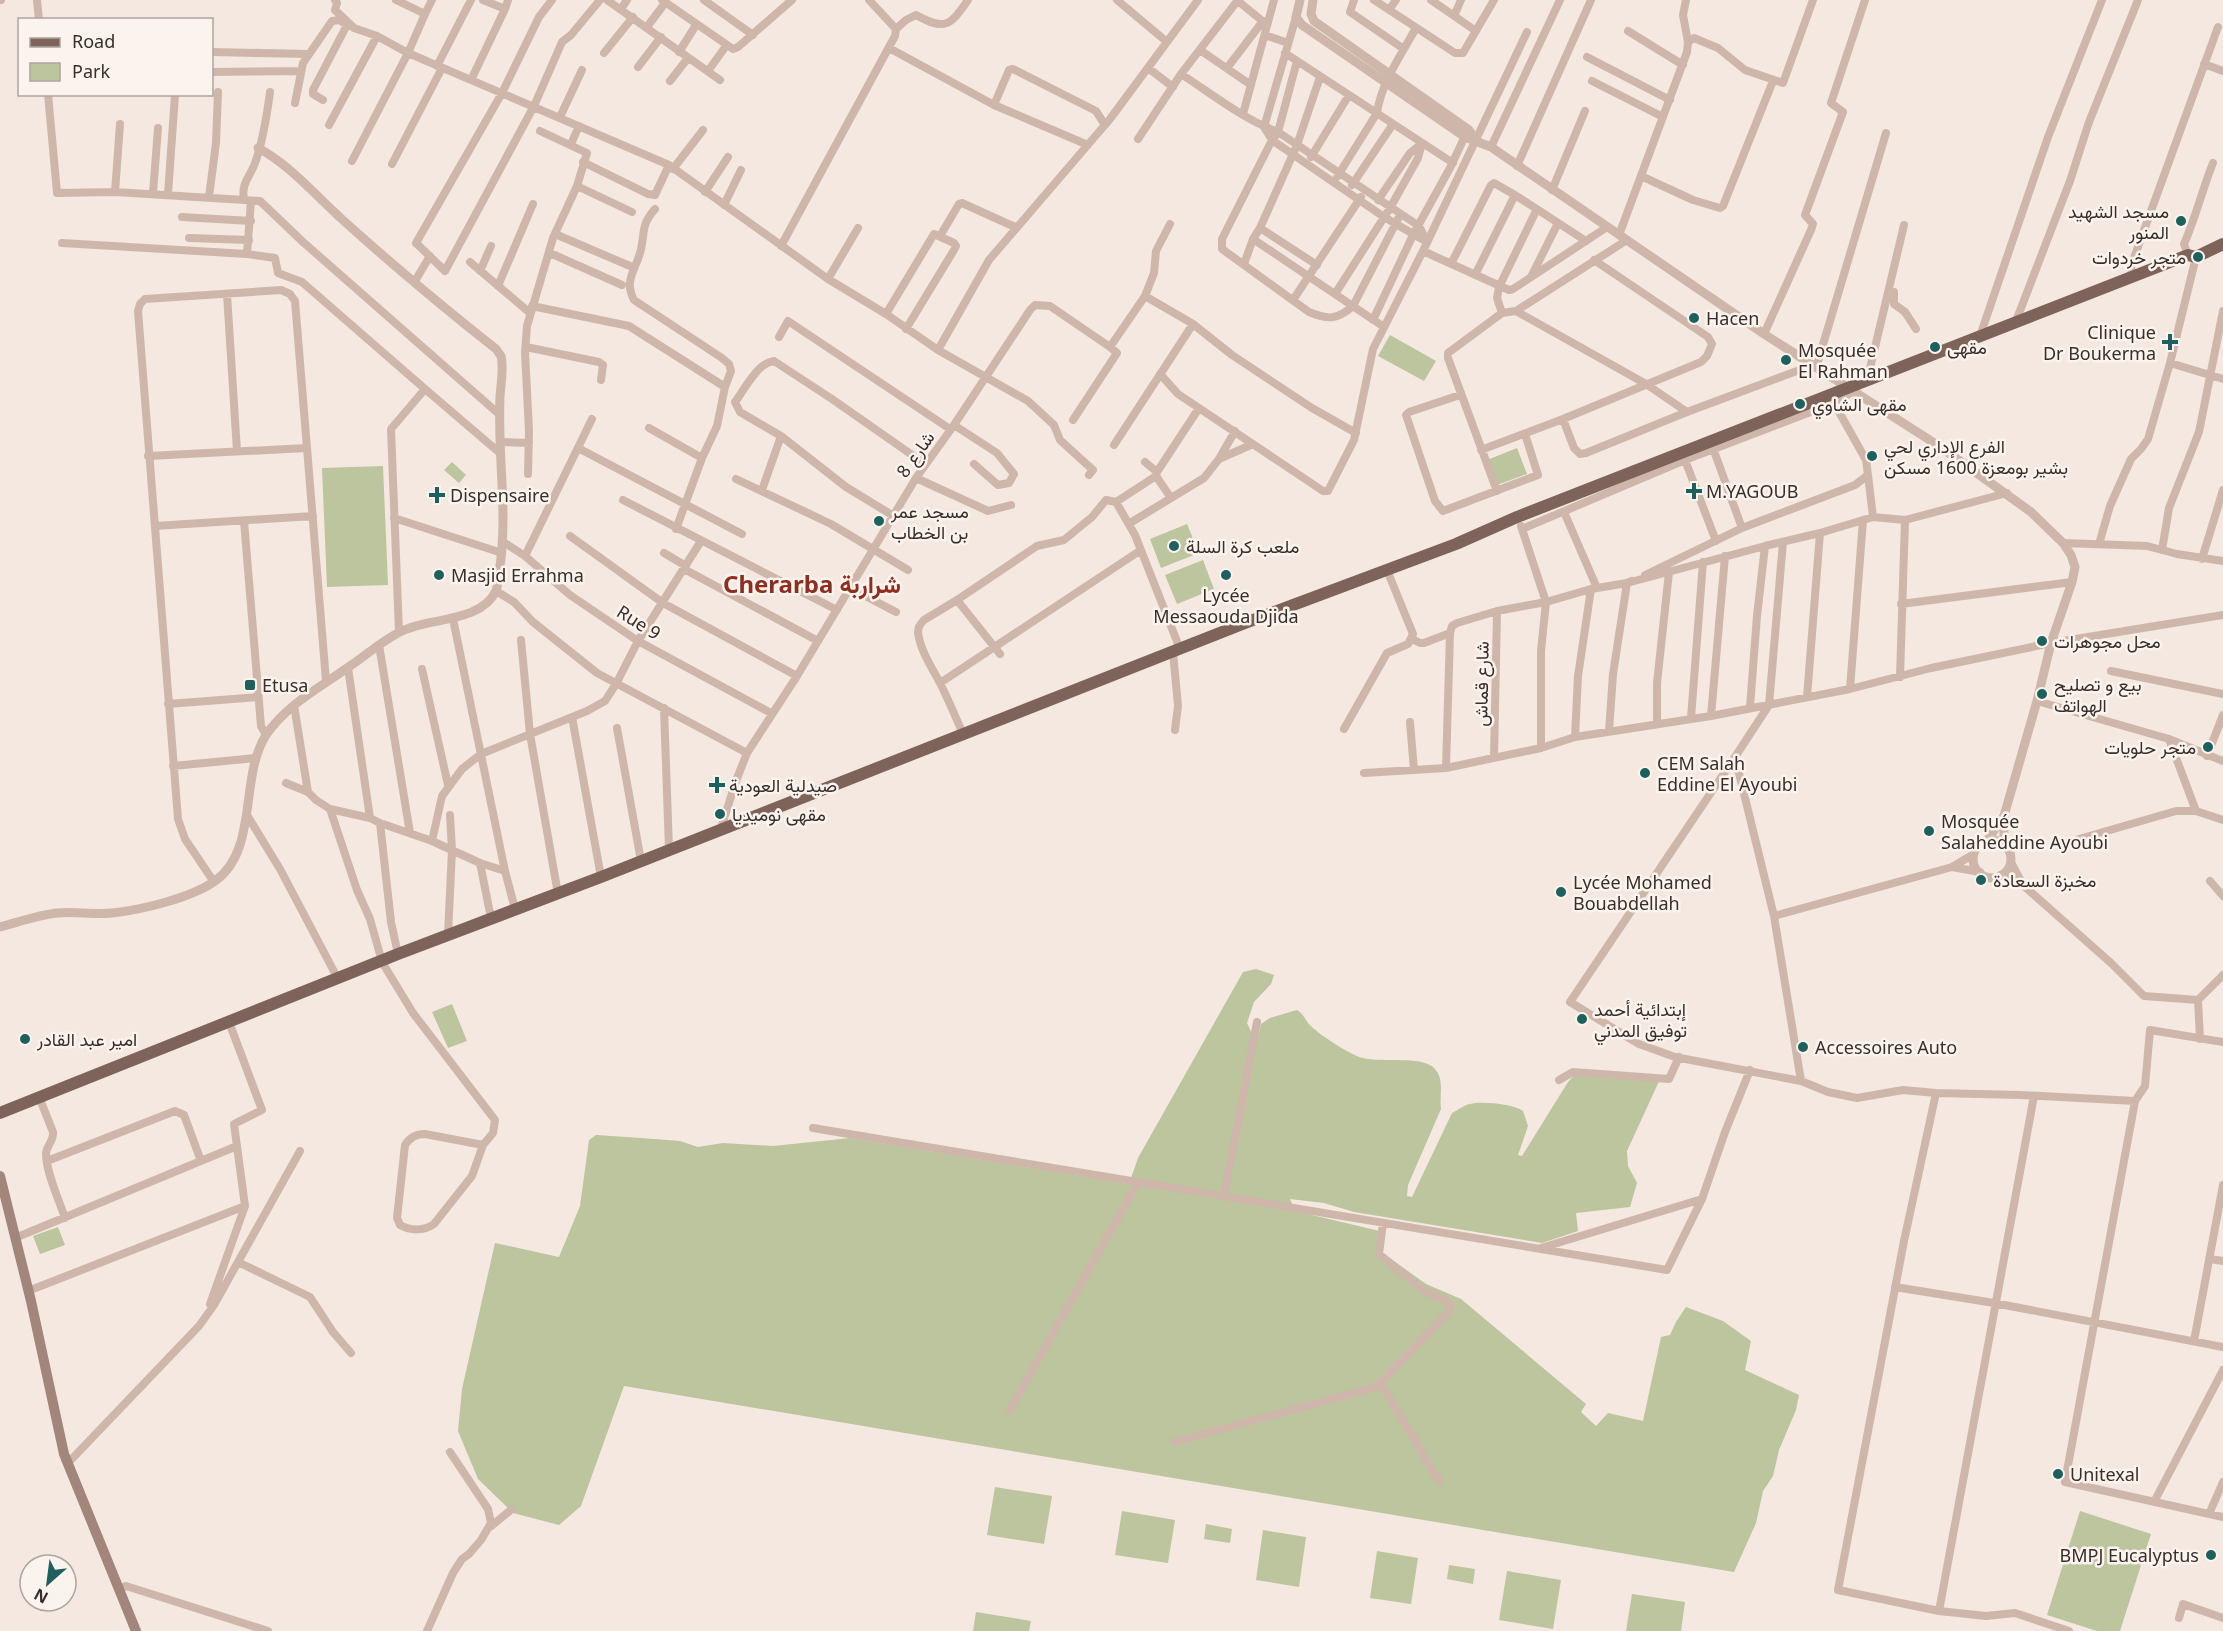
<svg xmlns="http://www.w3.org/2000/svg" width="2223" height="1631" font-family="'Noto Sans',Vazirmatn,sans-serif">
<rect width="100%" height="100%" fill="#f4e8e0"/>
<!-- green -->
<path fill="#bcc59e" d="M 1390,335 L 1436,361 L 1424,381 L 1378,356 Z
M 1517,448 L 1527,474 L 1497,485 L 1487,460 Z
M 452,462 L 466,475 L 459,483 L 444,470 Z
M 383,466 L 388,585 L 327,587 L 322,468 Z
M 1187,524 L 1199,553 L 1161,568 L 1150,539 Z
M 1203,560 L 1214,589 L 1177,604 L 1165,575 Z
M 1256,969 L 1274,975 L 1271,984 L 1254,1002 L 1247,1023 L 1252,1034 L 1258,1037 L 1261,1024 L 1270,1018 L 1297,1010 C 1305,1015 1305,1021 1312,1027 C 1320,1035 1352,1056 1363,1058 C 1381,1063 1424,1055 1435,1069 C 1445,1081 1439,1095 1441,1109 L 1408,1185 L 1407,1196 L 1412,1197 L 1452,1113 C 1458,1110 1464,1105 1470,1104 C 1483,1101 1513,1104 1523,1111 L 1528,1126 L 1518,1155 L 1522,1156 L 1568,1082 L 1578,1071 L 1661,1077 L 1627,1151 L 1628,1166 L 1637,1183 L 1630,1207 L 1576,1213 L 1578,1231 L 1542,1243 L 1354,1212 L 1324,1203 L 1290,1199 L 1295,1211 L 1384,1232 L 1380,1251 L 1426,1284 L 1461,1299 L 1586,1404 L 1581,1412 L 1596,1426 L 1608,1413 L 1643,1421 L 1661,1337 L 1670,1335 L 1676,1322 L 1686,1307 L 1723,1321 L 1751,1341 L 1745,1370 L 1799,1395 L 1796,1410 L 1779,1450 L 1773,1476 L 1763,1491 L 1756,1523 L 1734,1572 L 624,1386 L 581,1506 L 559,1525 L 513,1513 L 478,1479 L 458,1431 L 462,1389 L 495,1243 L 559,1257 L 580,1206 L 589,1140 L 596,1135 L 641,1138 L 680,1141 L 698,1147 L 723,1143 L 773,1146 L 850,1138 L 1129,1184 L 1138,1158 L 1243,972 Z
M 452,1004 L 467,1041 L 448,1048 L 432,1012 Z
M 58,1227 L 65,1245 L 40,1254 L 33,1236 Z
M 995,1487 L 1052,1496 L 1044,1544 L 987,1535 Z
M 1122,1511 L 1175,1520 L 1168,1563 L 1115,1555 Z
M 2080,1511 L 2151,1534 L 2120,1631 L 2097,1631 L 2047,1615 Z
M 1206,1524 L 1232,1529 L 1230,1543 L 1204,1539 Z
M 1263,1530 L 1306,1537 L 1299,1587 L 1256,1580 Z
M 1377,1551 L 1418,1558 L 1411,1604 L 1370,1598 Z
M 1449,1565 L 1475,1569 L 1473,1584 L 1447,1579 Z
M 1507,1571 L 1561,1580 L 1553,1629 L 1499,1620 Z
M 1632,1594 L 1685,1602 L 1681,1631 L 1626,1631 Z
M 976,1612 L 1031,1621 L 1029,1631 L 973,1631 Z"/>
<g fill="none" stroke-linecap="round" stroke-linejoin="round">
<!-- minor -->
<path stroke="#ceb7aa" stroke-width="8" d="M 0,0 L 1,0
M 37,0 L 39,20
M 335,0 L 337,3 L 335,10 L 354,28 L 377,36 L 408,53 L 669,165 L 828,279 L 886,314 L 938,350 L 1028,401 L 1054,425 L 1060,440 L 1093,470 L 1089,475
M 396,0 L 425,14 L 432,0
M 483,0 L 505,9 L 508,0
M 552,0 L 539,17 L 502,93 L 416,243 L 445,271 L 534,106 L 562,42 L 571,35 L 600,0
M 607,0 L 720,80
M 662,0 L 733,49 L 738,47 L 792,0
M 704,0 L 753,35
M 1117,0 L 1167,42
M 1354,0 L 1350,12 L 1404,49
M 1374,0 L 1455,53 L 1463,53 L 1494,0
M 1431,0 L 1476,31
M 1238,1 L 1266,24
M 621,9 L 627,0
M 1389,10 L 1396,0
M 1454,16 L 1461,0
M 1296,17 L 1264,127 L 1272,140 L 1384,217 L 1427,242
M 647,27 L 665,3
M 896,29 L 906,20 L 916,15 C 945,31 950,26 968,0
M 1628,31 L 1683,65
M 1265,35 L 1288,43
M 1688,42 L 1694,38 L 1718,48 L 1745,70 L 1783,83 L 1813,0
M 889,48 L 994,105 L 1088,145
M 1200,50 L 1251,85
M 212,52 L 308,54
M 679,52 L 696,25
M 604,53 L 633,17
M 1285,53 L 1453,163
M 1587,57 L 1670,100
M 1297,61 L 1278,132 L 1272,140 L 1222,239 L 1222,249 L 1309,312 C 1328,320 1337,320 1353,306 L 1400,215
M 2204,64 L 2223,71
M 437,66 L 471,0
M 638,67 L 661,37
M 1148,68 L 1173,87
M 1227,68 L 1263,21
M 708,71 L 726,46
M 212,72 L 301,71
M 1181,74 C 1212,94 1243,119 1278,132 L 1419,226 L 1427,242
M 471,80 L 505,9
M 670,81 L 688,58
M 1592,81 L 1663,117
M 48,94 L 57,193 L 115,192 L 260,201 L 303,242 L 500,415
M 323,100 L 313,94 L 313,90 L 348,23
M 295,103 L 303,63 L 332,21 L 339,20 L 346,24
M 994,105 L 1009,70 L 1013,69 L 1096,111 L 1105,125
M 1243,114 L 1274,0
M 560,117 L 582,70
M 329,125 L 377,36
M 1138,139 L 1181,74 L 1238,0
M 571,144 L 579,126
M 1491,147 L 1560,0
M 1311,157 L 1349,95
M 352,161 L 408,53 L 425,14
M 583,162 L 648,194 L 655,195 L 669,165
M 392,164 L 442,68
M 1517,166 L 1591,0
M 673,169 L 703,130
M 1641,176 L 1693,200 L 1720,208 L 1723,206 L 1773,81
M 1337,177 L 1377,113 C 1381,83 1401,55 1416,28
M 1352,185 L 1393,124
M 577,186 L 632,212
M 1552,190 L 1585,111
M 115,192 L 120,124
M 705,192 L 728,157
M 153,193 L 158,128
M 168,194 L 175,95
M 209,197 L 216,143 L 218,92
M 244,199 C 241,183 250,177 255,163 C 263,141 267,115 270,92
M 1378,200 L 1410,153 L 1421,144
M 724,205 L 741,170
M 655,209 C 641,225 645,231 641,249 C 637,269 623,279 634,300 L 722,358 L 729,364 L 731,371 L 725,387 L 717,426 L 702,458 L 676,529
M 182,217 L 251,221
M 1260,228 L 1317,265
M 555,234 L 630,266
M 1619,235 L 1687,52 L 1688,42 L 1683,15 L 1686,0
M 940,236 L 959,204 L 962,203 L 1015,227
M 189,238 L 249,240
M 1253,239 L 1384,327
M 62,243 L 247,254 L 251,201
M 781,246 L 895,36 L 896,29 L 869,0
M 1423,251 L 1509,290 L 1513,289 L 1607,227
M 550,253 L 622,285
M 247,254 L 275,258 L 278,273 L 302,282 L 425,389
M 2188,255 L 2184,244 C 2196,217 2202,190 2213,163
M 470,262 L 530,313
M 1244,264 L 1253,239 L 1260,228 L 1297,145 L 1320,77
M 1451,264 L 1491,185 L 1494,183 L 1515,195 L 1586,241
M 480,271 L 491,246
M 1475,275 L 1515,195
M 1532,275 L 1558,223
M 2132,277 L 2131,266 L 2218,27
M 828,279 L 858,228
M 415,281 L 430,256
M 498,286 L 533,204
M 1894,292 L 1894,304 L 1905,312 L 1916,329
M 227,294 L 237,451
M 1335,294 L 1390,208 L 1418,158 L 1422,143
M 1145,296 L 1193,324 L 1232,355 L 1312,408 L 1356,433
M 1293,300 L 1361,197
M 532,306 L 629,326 L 725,387
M 1516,311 L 1646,384 L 1687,412
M 1502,313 L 1497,298 L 1499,287 L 1537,209
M 886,314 L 934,234 L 954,243 L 956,246 L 954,250 L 906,329
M 1373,320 L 1413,235 L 1450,168 L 1466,134
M 2016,321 L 2070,181 L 2089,122 L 2138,0
M 1764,334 L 1811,230 L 1813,224 L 1805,215 L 1843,112 L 1831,103 L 1865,0
M 1980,336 L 2048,137 L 2102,0
M 779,337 L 788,321 L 950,429
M 526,347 L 599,362 L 603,365 L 601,380
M 1110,347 L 1145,296 L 1154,273 L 1156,251 L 1170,224
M 938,350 L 989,260 L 1110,119 L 1198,0
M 2170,363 L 2223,379
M 1816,368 L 1886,133
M 1160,374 L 1178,394 L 1323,491 L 1328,491 L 1354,440 L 1373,349 L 1423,251 L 1527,32
M 1867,381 L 1904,225
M 1460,395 L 1409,412 L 1406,415 L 1435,501 L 1443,511 L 1538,475 L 1525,434
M 1563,419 L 1574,448 L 1580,454 L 1586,453 L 1687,412 L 1813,365
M 954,425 L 997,453 L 1014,474 L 1009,483 L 998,485 L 974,464
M 649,428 L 702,458
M 501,442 L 529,443
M 1114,445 L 1193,324
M 578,448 L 742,534
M 1481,450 L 1563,419 L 1701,362 L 1707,356 L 1712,344 L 1708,337 L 1594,260
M 1714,451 L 1742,528
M 148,456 L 307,448
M 1219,459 L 1253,444
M 1685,460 L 1716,541
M 1145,462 L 1157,472
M 528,474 L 529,431 L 525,352 L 527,326 L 553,238 L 577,186 L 587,153 L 540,131
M 1868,475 L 1873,517
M 916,478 L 988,511 L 1011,505
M 736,479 L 831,524 L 908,570
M 762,490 L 781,436
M 1497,491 L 1448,358 L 1448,353 L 1502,313 L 1516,311 L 1627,240
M 1171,498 L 1156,476 L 1157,472 L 1199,408
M 623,500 L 837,610
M 1116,502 L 1156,476
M 1564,512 L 1597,588
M 892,515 L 846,487 L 781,436 L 740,412 L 735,402 C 745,389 757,363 774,361 L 832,399 L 925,464
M 394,518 L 502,553
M 244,521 L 261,726 L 266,735
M 1130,523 L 1204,478 L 1219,459 L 1235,431
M 155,526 L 313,516
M 1521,526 L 1546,602 L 1541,651 L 1541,748
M 1522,529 L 1685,460 L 1834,403 L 1852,392
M 570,536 L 663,603 L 797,676
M 502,541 L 525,556 L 570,595 L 638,641 L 771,713
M 1783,542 L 1769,705 L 1735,757 L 1774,916 L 1801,1081 L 1828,1092 L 1857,1098 L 1903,1090 L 1936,1093 L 2021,1095 L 2135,1101
M 2063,543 L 2147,546 L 2177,554 L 2223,561
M 2099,544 L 2110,506 L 2131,459 L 2141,449 L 2148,439 L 2170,363 L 2196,257
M 2162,550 L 2169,508 L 2199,432 L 2223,311
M 664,553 L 686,566
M 525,556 L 592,419
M 2202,559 L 2223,490
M 684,569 L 818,641
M 1645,575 L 1742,528 L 1855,485 L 1868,475 L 1866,460 L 1834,403
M 850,588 L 896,612
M 496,591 L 514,602 L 533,622 L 597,673 L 747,753
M 957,600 L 1000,654
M 1901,604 L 2072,582
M 453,619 L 505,871
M 399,632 L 391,429 L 425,389 L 501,454
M 1412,639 L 1420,643 L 1424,643 L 1450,633
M 521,640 L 530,734 L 558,894
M 379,645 L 410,833
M 1173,652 L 1178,706 L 1175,730
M 348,668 L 370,818
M 422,669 L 448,785
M 2111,671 L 2223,694
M 1900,677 L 1905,520
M 940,683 L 1141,550
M 1850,689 L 1863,520
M 1807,697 L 1820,533
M 2037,701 L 2169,739 L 2223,761
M 168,704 L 258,697
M 294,705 L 308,792 L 316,800 L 330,809 L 370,818 L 380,823 L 432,841 L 480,863 L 505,871 L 515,909
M 1750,707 L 1757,616 L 1765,546
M 664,708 L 669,849
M 1711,716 L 1725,556
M 572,717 L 601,877
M 1691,718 L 1703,562
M 1410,722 L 1414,770
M 1657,723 L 1657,683 L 1669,572
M 617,728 L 641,861
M 1344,729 L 1387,653 L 1408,644 L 1413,634 L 1387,570
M 1609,731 L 1613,674 L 1627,583 L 1632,581
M 963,734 C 956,718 949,701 941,685 C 933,669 920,651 918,632 C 918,627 920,624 924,620 L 957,600 L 1037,546 L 1064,540 L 1092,517 L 1106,500 L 1116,502 L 1135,535 L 1180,649
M 1575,737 L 1578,676 L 1591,589
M 2169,739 L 2196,811
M 2207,756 L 2223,715
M 1735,757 L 1570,1002 L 1639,1044 L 1675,1057 L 1801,1081
M 1494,758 L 1497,611
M 173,766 L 256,758
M 1446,768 L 1450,633 L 1452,626 L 1457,623 L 1497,611 L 1546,602 L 1591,589 L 1627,583 L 1765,546 L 1820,533 L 1873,517 L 1905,520 L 2007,493
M 1364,773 L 1446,768 L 1541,748 L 1575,737 L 1711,716 L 1850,689 L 1931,668 L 2051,643 L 2223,615
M 286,783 L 308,792
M 330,809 L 357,890 L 370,919 L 382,962 L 413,1013 L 495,1120 L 493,1133 L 483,1145 L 472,1176 L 434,1224 C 424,1231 411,1231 400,1225 L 397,1218 L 405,1145 C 410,1137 416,1134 425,1134 L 483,1145
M 247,815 L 280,869 L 338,979
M 380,823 L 391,922 L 398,954
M 721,828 L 736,781 L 747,753 L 797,676 L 916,478 L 954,425 L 1030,310 L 1035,305 L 1050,306 L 1110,347 L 1117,353 L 1073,420
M 2079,839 L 2176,811 L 2196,811 L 2223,820
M 432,841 L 442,796 L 462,769 L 481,754 L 587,711 L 605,701 L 616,684 L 638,641 L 701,541
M 2011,862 L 2023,885
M 480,863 L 491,918
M 1952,867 L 1980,872
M 2001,875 L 2024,886 L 2111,963 L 2144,996 L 2198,1000 L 2200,1039
M 2210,881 L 2223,896
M 214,882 L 185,839 L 178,819 L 138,311 L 140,304 L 145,299 L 281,290 L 290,294 L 295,301 L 326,681
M 1774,916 L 1952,867 L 1974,854
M 448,935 L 452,850 L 450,815
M 2198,1000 L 2223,975
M 2223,1042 L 2150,1030 L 2145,1086 L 2135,1101 L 2065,1482 L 2223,1517
M 1559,1080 L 1573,1072 L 1669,1079 L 1679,1057
M 1936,1093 L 1904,1241 L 1838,1590 L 1939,1611 L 1986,1616 L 2015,1613 L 2069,1631
M 39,1097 L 53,1132 C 54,1141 46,1146 46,1154 C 46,1172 59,1200 65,1218
M 813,1128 L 1667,1270 L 1702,1199 L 1725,1132 L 1750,1070
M 47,1161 L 175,1111 L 184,1115 L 201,1161
M 1224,1196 L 1257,1022
M 15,1238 L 237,1146
M 1541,1248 L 1702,1199
M 2210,1259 L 2223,1261
M 238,1262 L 310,1297 L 333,1332 L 351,1353
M 1895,1287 L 1994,1303 L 2223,1347
M 28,1291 L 245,1206
M 210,1304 L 245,1206 L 234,1124 L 262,1110 L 229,1022
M 2194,1341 L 2223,1185
M 1380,1382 L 1439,1481
M 1010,1410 L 1138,1182
M 1174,1442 L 1376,1387 L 1447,1314 L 1451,1305 L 1447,1301 L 1424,1291 L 1379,1254 L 1383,1223
M 68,1463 L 199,1326 L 214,1305 L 300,1151
M 2154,1502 L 2223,1370
M 2209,1514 L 2223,1482
M 490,1527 L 512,1509
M 119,1589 L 126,1586 L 268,1631
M 1939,1611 L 2034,1096
M 2179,1618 L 2183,1604 L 2223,1618
M 427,1631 L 453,1573 L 462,1559 L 469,1554 L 481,1540 L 491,1523 L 488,1509 L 450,1452"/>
<!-- tertiary -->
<path stroke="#ceb7aa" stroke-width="9" d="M 1300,0 L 1296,17 L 1302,25 L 1465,137 L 1491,147 L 1764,334 L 1939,446 L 2031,512 L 2063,543 L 2071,555 L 2075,567 L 2072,582 L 2051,643 L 2037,701 L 2004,816 L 2004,844
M 1313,0 L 1311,14 L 1314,21 L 1469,130 L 1476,140
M1973 859a19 19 0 1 1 38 0a19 19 0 1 1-38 0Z
M 1987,841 L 2004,816
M 0,927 C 19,922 38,915 57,913 C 75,911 93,915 112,913 C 141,910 191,898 215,881 C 259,850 239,777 266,735 C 287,704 321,687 350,666 C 366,655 381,642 398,633 C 425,617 480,624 496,591 C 498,586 498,578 499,573 C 505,537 503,500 501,464 C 500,442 499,419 500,396 C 501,383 504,368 501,356 L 496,349 C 444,308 394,266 345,222 C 319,199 288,163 258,148"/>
<!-- secondary -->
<path stroke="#a2857b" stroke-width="10" d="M 0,1176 L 31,1301 L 64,1454 L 136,1631"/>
<!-- primary -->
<path stroke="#7e635a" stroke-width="12" d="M 0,1113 L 398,954 L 601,877 L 1245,623 L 1456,544 L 1517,517 L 2188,255 L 2196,257 L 2223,244"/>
</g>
<!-- markers -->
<g fill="#1d605d" stroke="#fbf3ed" stroke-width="2">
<circle cx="2181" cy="221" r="6"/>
<circle cx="2198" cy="257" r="6"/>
<circle cx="1694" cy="318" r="6"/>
<path d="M2167 333h6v6h6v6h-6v6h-6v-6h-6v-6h6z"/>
<circle cx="1935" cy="347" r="6"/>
<circle cx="1786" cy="360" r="6"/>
<circle cx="1800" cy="404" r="6"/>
<circle cx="1872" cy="456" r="6"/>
<path d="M1691 482h6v6h6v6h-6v6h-6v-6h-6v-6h6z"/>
<path d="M434 486h6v6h6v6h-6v6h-6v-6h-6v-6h6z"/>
<circle cx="879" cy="521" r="6"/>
<circle cx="1174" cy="546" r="6"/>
<circle cx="439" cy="575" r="6"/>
<circle cx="1226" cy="575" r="6"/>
<circle cx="2042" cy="641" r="6"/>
<rect x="244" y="679" width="12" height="12" rx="3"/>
<circle cx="2042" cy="694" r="6"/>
<circle cx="2208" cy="747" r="6"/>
<circle cx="1645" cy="773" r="6"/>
<path d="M714 776h6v6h6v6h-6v6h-6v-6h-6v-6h6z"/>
<circle cx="720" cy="814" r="6"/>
<circle cx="1929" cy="831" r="6"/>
<circle cx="1981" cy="880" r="6"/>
<circle cx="1561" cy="892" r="6"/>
<circle cx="1582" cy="1019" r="6"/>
<circle cx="25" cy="1039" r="6"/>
<circle cx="1803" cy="1047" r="6"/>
<circle cx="2058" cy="1474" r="6"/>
<circle cx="2211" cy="1555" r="6"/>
</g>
<g text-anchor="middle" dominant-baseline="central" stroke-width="5" stroke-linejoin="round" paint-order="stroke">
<!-- poi labels -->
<g font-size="18" fill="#3b2e2a" stroke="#fbf3ed" text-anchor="start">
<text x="2169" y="211" text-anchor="end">مسجد الشهيد<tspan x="2169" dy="21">المنور</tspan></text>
<text x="2186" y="257" text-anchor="end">متجر خردوات</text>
<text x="1706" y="318">Hacen</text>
<text x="2156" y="332" text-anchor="end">Clinique<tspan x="2156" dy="21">Dr Boukerma</tspan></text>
<text x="1947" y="347">مقهى</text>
<text x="1798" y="350">Mosquée<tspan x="1798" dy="21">El Rahman</tspan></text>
<text x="1812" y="404">مقهى الشاوي</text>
<text x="1884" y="446">الفرع الإداري لحي<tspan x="1884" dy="21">بشير بومعزة 1600 مسكن</tspan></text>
<text x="1706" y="491">M.YAGOUB</text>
<text x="450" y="495">Dispensaire</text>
<text x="891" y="511">مسجد عمر<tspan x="891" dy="21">بن الخطاب</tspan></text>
<text x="1186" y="546">ملعب كرة السلة</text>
<text x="451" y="575">Masjid Errahma</text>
<text x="1226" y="595" text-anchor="middle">Lycée<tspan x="1226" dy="21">Messaouda Djida</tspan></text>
<text x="2054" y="641">محل مجوهرات</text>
<text x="2054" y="684">بيع و تصليح<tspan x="2054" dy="21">الهواتف</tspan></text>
<text x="262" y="685">Etusa</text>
<text x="2196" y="747" text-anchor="end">متجر حلويات</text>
<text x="1657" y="763">CEM Salah<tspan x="1657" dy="21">Eddine El Ayoubi</tspan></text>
<text x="729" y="785">صيدلية العودية</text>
<text x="732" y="814">مقهى نوميديا</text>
<text x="1941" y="821">Mosquée<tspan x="1941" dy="21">Salaheddine Ayoubi</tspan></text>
<text x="1993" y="880">مخبزة السعادة</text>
<text x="1573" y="882">Lycée Mohamed<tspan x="1573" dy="21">Bouabdellah</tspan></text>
<text x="1594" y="1009">إبتدائية أحمد<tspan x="1594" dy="21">توفيق المدني</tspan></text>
<text x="37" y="1039">امير عبد القادر</text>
<text x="1815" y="1047">Accessoires Auto</text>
<text x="2070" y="1474">Unitexal</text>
<text x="2199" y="1555" text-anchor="end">BMPJ Eucalyptus</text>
</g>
<!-- street labels -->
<g font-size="18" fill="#3b2e2a" stroke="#fbf3ed">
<text transform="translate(915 454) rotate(-55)">شارع 8</text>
<text transform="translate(639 622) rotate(32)">Rue 9</text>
<text transform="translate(1481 684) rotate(-89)">شارع قماش</text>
</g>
<!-- district labels -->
<g font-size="24" font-weight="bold" fill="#8f2d1e" stroke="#fbf3ed">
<text x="812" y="583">Cherarba شراربة</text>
</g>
</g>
<!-- legend -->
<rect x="18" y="18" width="195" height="78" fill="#fbf3ed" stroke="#aea49f" stroke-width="1.5"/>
<rect x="30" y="38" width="30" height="9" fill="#7e635a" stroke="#aea49f" stroke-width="1.5"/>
<text x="72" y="48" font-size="18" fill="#3b2e2a">Road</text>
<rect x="30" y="63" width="30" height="18" fill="#bcc59e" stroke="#aea49f" stroke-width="1.5"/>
<text x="72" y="78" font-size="18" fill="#3b2e2a">Park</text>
<!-- north arrow -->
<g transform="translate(48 1583) rotate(208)"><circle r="28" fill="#fbf3ed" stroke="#aea49f" stroke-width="1.5"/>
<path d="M0-4.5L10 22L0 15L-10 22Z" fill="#1d605d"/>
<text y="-9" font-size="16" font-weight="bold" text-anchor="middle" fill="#3b2e2a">N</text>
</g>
</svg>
